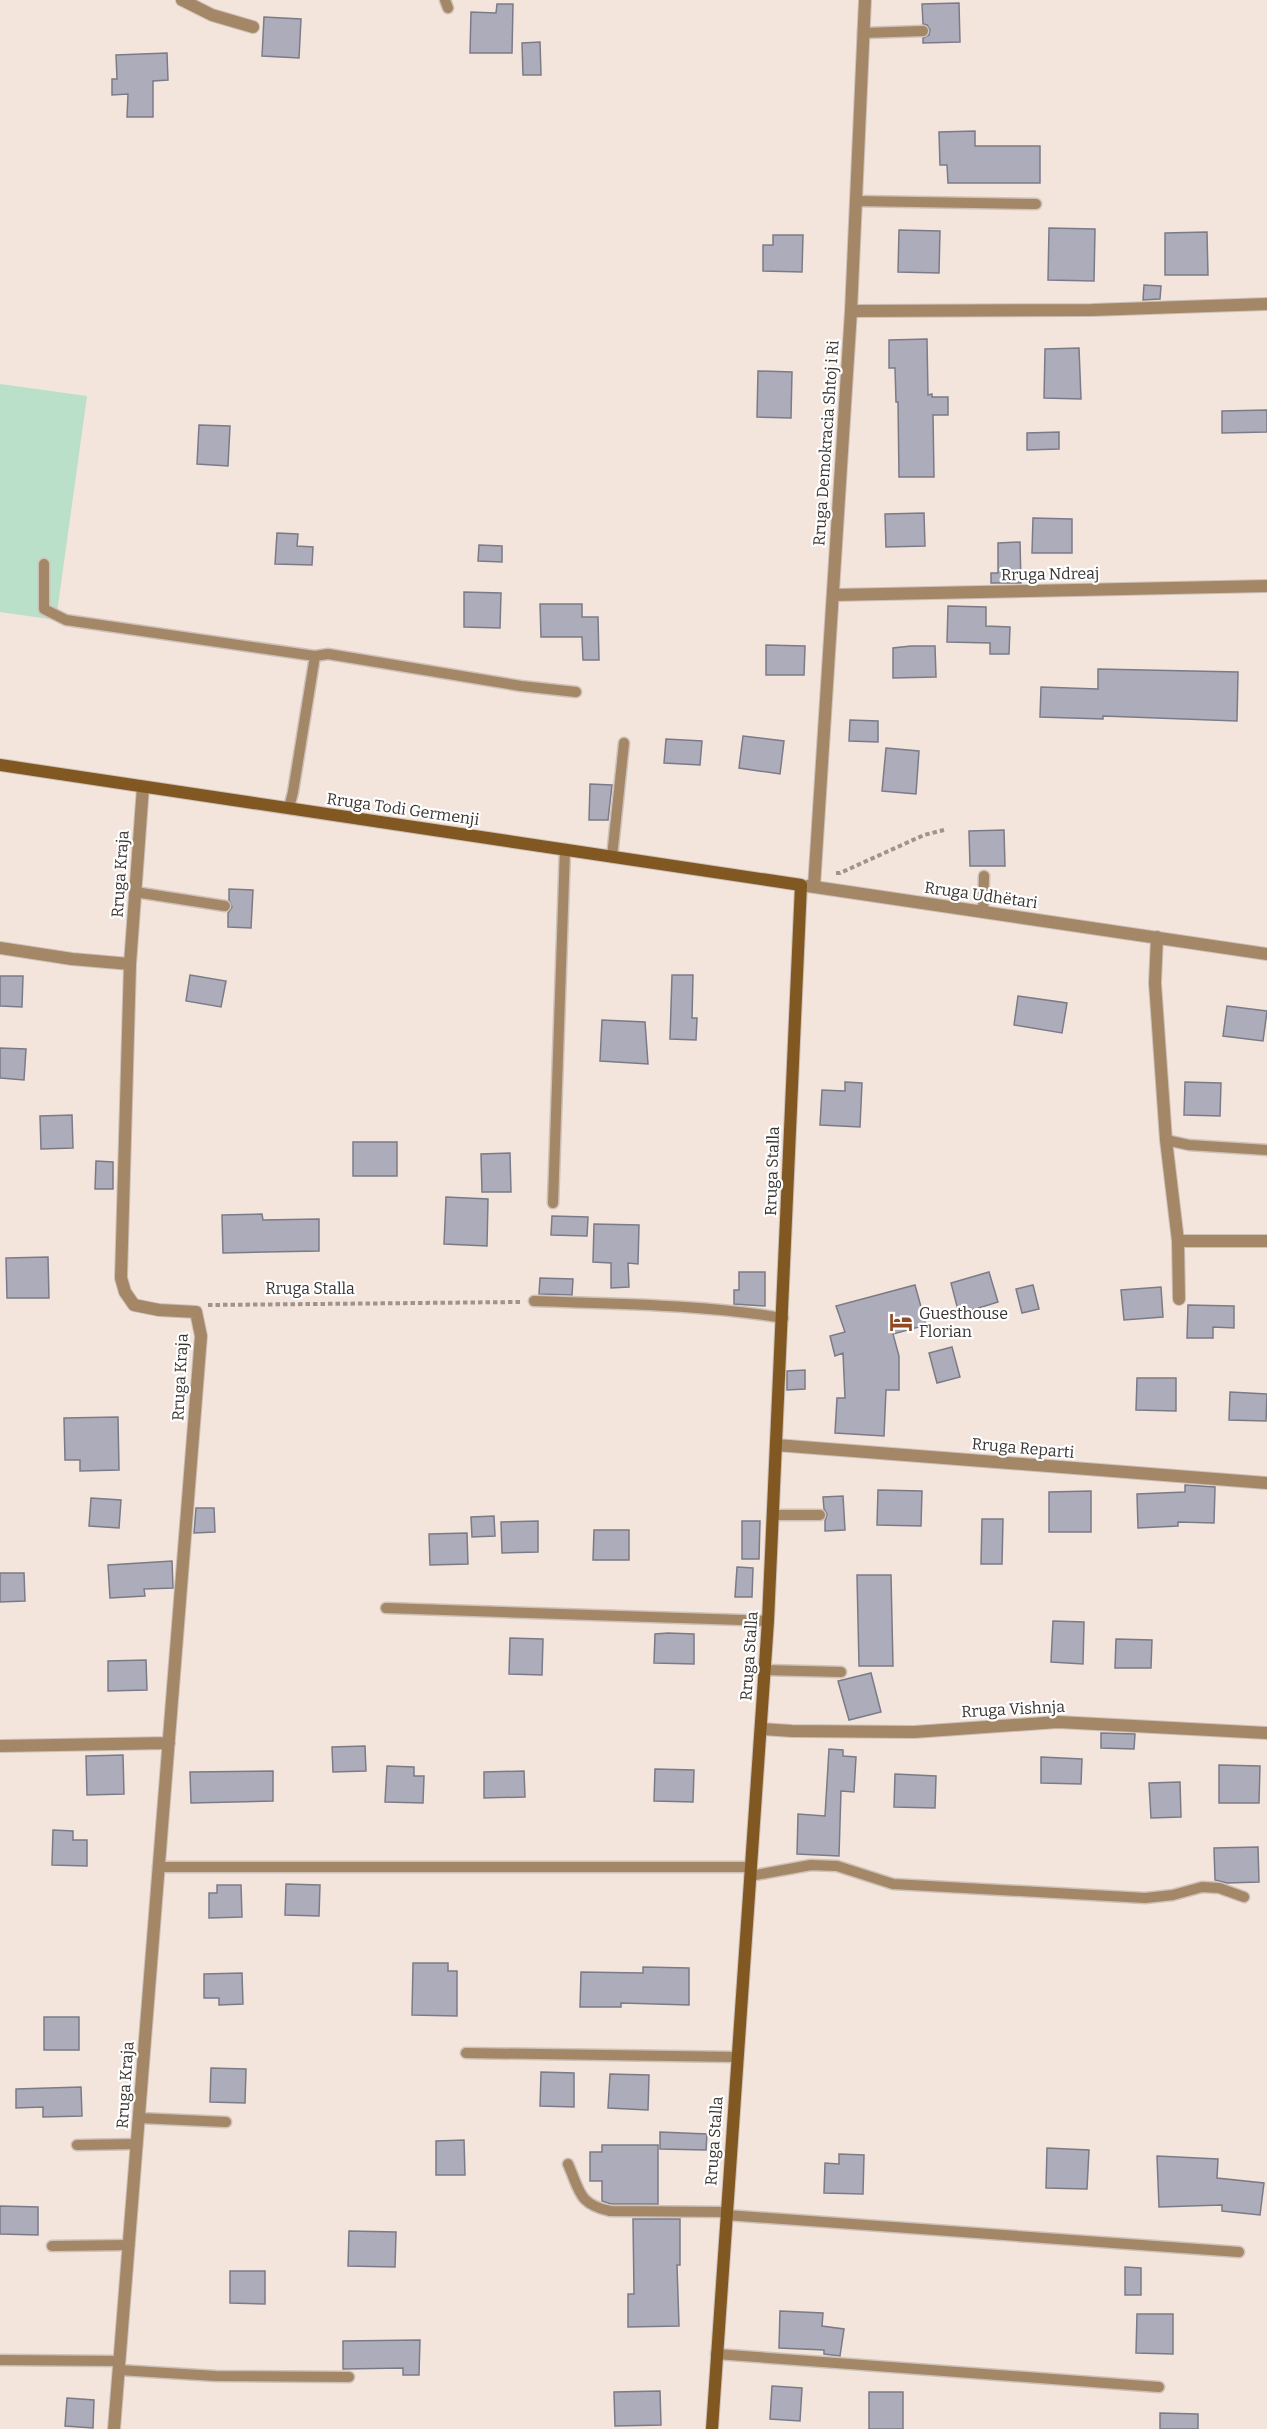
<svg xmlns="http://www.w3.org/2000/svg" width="1267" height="2429" font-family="Bitter,serif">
<rect width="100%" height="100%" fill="#f3e5dc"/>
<!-- green -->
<path fill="#bae0ca" d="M 0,384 L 87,396 L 56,620 L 0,612 Z"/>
<!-- building -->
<path fill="#adacba" stroke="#7b7b88" stroke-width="1.5" d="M 959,3 L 960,42 L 923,43 L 923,38 L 929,35 L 930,30 L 927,25 L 923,24 L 922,4 Z
M 497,4 L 513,4 L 512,53 L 470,53 L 471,12 L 496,13 Z
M 264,17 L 301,19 L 299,58 L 262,56 Z
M 540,42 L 541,75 L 523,75 L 522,43 Z
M 167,53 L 168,80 L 153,81 L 153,117 L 127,117 L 128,94 L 112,95 L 112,79 L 117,79 L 116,55 Z
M 975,131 L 975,146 L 1040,146 L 1040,183 L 948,183 L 947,165 L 940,165 L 939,132 Z
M 1049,228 L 1095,229 L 1094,281 L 1048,280 Z
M 899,230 L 940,231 L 939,273 L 898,272 Z
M 1207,232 L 1208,275 L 1165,275 L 1165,233 Z
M 773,235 L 803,235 L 802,272 L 763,271 L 763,245 L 773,245 Z
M 1144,285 L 1161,286 L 1160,299 L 1143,300 Z
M 927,339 L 928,395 L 932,394 L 932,397 L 948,397 L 948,415 L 933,415 L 934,477 L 899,477 L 898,402 L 896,402 L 895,368 L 889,368 L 889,340 Z
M 1079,348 L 1081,399 L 1044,398 L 1045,349 Z
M 758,371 L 792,372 L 791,418 L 757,417 Z
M 1267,410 L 1267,432 L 1222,433 L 1222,411 Z
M 199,425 L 230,426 L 228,466 L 197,464 Z
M 1059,432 L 1059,449 L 1027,450 L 1027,433 Z
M 924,513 L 925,546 L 886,547 L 885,514 Z
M 1033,518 L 1072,519 L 1072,553 L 1032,553 Z
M 277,533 L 298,534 L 297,546 L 313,547 L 312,565 L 275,564 Z
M 1020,542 L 1021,583 L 991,583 L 991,573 L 998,573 L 998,543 Z
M 479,545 L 502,546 L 502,562 L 478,561 Z
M 464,592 L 501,593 L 500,628 L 464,627 Z
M 540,604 L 582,604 L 582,617 L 598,617 L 599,660 L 583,660 L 582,637 L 541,637 Z
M 948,606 L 986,607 L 986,626 L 1010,627 L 1009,654 L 990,654 L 990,643 L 947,642 Z
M 766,645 L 805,646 L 804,675 L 766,675 Z
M 911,646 L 935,646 L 936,677 L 893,678 L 893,648 Z
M 1098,669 L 1238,672 L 1237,721 L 1103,716 L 1103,719 L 1040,717 L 1041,687 L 1098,689 Z
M 850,720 L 878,721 L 878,742 L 849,741 Z
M 743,736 L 784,741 L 780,774 L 739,768 Z
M 666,739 L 702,741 L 700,765 L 664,763 Z
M 886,748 L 919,751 L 916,794 L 882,791 Z
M 590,784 L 612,785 L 608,820 L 589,820 Z
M 1004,830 L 1005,866 L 970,866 L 969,831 Z
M 229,889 L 253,890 L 251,928 L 228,927 L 228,913 L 232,907 L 229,900 Z
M 190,975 L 226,981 L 221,1007 L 186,1001 Z
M 672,975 L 693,975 L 692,1018 L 697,1018 L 696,1040 L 670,1039 Z
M 0,976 L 23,976 L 22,1007 L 0,1006 Z
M 1018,996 L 1067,1003 L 1062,1033 L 1014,1025 Z
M 1227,1006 L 1267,1011 L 1263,1041 L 1223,1036 Z
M 602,1020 L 645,1022 L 648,1064 L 600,1061 Z
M 0,1048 L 26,1049 L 24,1080 L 0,1078 Z
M 845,1082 L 862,1083 L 860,1127 L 820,1125 L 822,1090 L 845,1091 Z
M 1185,1082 L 1221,1083 L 1220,1116 L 1184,1115 Z
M 72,1115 L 73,1148 L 41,1149 L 40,1116 Z
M 353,1142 L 397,1142 L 397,1176 L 353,1176 Z
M 510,1153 L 511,1192 L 482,1192 L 481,1154 Z
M 96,1161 L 113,1162 L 113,1189 L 95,1189 Z
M 446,1197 L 488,1199 L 487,1246 L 444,1244 Z
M 262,1214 L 263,1220 L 319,1219 L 319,1251 L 223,1253 L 222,1215 Z
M 552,1216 L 588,1217 L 587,1236 L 551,1235 Z
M 594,1224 L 639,1225 L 638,1264 L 628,1263 L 629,1287 L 611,1288 L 611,1263 L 593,1262 Z
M 48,1257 L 49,1298 L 7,1298 L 6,1258 Z
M 739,1272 L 765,1272 L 765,1306 L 734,1304 L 734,1290 L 739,1290 Z
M 989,1272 L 998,1302 L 959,1314 L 951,1283 Z
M 540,1278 L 573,1279 L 572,1295 L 539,1294 Z
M 915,1285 L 926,1325 L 893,1334 L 899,1356 L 899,1390 L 886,1390 L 884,1436 L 835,1433 L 837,1398 L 845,1398 L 843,1353 L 835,1356 L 830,1336 L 845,1332 L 836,1306 Z
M 1033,1285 L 1039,1309 L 1022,1313 L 1016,1289 Z
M 1161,1287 L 1163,1317 L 1124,1320 L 1121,1290 Z
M 1188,1305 L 1234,1306 L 1234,1328 L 1213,1327 L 1213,1338 L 1187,1338 Z
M 952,1347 L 960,1377 L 937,1383 L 929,1353 Z
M 805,1370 L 805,1389 L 787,1390 L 787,1371 Z
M 1137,1378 L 1176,1378 L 1176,1411 L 1136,1410 Z
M 1230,1392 L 1267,1394 L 1266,1421 L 1229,1420 Z
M 118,1417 L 119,1470 L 80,1471 L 80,1460 L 65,1460 L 64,1418 Z
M 1185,1485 L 1215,1487 L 1214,1523 L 1178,1522 L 1178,1526 L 1138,1528 L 1137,1494 L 1185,1492 Z
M 878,1490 L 922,1491 L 921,1526 L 877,1525 Z
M 1091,1491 L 1091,1532 L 1049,1532 L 1049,1492 Z
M 843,1496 L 845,1530 L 825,1531 L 825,1521 L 827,1514 L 824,1509 L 823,1497 Z
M 91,1498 L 121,1500 L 119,1528 L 89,1526 Z
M 196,1508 L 214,1508 L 215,1532 L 194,1533 Z
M 494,1516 L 495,1536 L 472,1537 L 471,1517 Z
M 982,1519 L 1003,1519 L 1002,1564 L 981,1564 Z
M 538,1521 L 538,1552 L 502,1553 L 501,1522 Z
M 742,1521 L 760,1521 L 759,1559 L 742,1559 Z
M 594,1530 L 629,1530 L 629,1560 L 593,1560 Z
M 467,1533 L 468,1564 L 430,1565 L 429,1534 Z
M 172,1561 L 173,1588 L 144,1589 L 145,1596 L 110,1598 L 108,1565 Z
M 737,1567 L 753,1568 L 752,1597 L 735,1597 Z
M 0,1573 L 24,1573 L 25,1601 L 0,1602 Z
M 857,1575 L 891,1575 L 893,1666 L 859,1666 Z
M 1053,1621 L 1084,1622 L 1083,1664 L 1051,1662 Z
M 668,1633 L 694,1634 L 694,1664 L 654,1663 L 655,1634 Z
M 510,1638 L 543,1639 L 542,1675 L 509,1674 Z
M 1116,1639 L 1152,1640 L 1151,1668 L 1115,1668 Z
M 146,1660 L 147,1690 L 108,1691 L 108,1661 Z
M 871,1673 L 881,1712 L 849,1720 L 838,1681 Z
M 1101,1733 L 1135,1734 L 1134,1749 L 1101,1748 Z
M 365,1746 L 366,1771 L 333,1772 L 332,1747 Z
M 829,1749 L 843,1750 L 843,1756 L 856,1757 L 854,1792 L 841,1791 L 839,1856 L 797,1854 L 798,1814 L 825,1816 Z
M 123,1755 L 124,1794 L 87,1795 L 86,1756 Z
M 1041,1757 L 1082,1759 L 1081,1784 L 1041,1783 Z
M 1219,1765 L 1260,1766 L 1259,1803 L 1219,1803 Z
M 387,1766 L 414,1767 L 414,1776 L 424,1776 L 423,1803 L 385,1802 Z
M 655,1769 L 694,1770 L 693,1802 L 654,1801 Z
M 273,1771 L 273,1801 L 191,1803 L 190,1772 Z
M 524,1771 L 525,1797 L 484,1798 L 484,1772 Z
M 895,1774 L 936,1776 L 935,1808 L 894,1807 Z
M 1180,1782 L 1181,1817 L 1151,1818 L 1149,1783 Z
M 53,1830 L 73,1831 L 73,1840 L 87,1840 L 87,1866 L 52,1865 Z
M 1258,1847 L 1259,1882 L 1227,1883 L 1215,1880 L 1214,1848 Z
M 286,1884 L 320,1885 L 319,1916 L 285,1915 Z
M 217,1885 L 241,1885 L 242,1917 L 209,1918 L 209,1893 L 217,1893 Z
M 413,1963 L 448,1963 L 448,1971 L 457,1971 L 457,2016 L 412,2015 Z
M 643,1967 L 689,1968 L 689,2005 L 621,2003 L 621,2007 L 580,2007 L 581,1972 L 643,1973 Z
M 242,1973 L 243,2004 L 219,2005 L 219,1998 L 204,1998 L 204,1974 Z
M 44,2017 L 79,2017 L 79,2050 L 44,2050 Z
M 211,2068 L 246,2069 L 245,2103 L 210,2102 Z
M 541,2072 L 574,2073 L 574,2107 L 540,2106 Z
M 610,2074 L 649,2075 L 648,2110 L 608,2108 Z
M 81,2087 L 82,2116 L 43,2117 L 43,2107 L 16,2108 L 16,2089 Z
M 660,2132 L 707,2134 L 706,2150 L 660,2149 Z
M 464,2140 L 465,2175 L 436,2175 L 436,2141 Z
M 602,2145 L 658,2145 L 658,2204 L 611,2204 L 602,2201 L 602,2181 L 590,2181 L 590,2152 L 602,2152 Z
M 1047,2148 L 1089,2150 L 1087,2189 L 1046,2188 Z
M 839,2154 L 864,2155 L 863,2194 L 824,2193 L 825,2163 L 839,2164 Z
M 1157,2156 L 1218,2159 L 1217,2178 L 1264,2183 L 1260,2215 L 1222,2211 L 1222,2205 L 1159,2207 Z
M 0,2206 L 38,2207 L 38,2235 L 0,2234 Z
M 633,2219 L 680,2219 L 680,2265 L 677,2265 L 679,2326 L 628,2327 L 628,2294 L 634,2294 Z
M 349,2231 L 396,2232 L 395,2267 L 348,2266 Z
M 1125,2267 L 1141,2268 L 1141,2295 L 1125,2295 Z
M 230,2271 L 265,2271 L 265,2304 L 230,2303 Z
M 780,2311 L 823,2313 L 822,2326 L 844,2329 L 840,2356 L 824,2354 L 824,2350 L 779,2348 Z
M 1137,2314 L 1173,2314 L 1173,2354 L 1136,2353 Z
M 420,2340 L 419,2375 L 403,2375 L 403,2368 L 343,2369 L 343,2341 Z
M 772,2386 L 802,2388 L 800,2421 L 770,2419 Z
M 660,2391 L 661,2425 L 615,2426 L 614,2392 Z
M 869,2392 L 903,2392 L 903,2429 L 869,2429 Z
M 67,2398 L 94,2400 L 93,2428 L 65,2426 Z
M 1160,2413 L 1198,2414 L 1198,2429 L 1160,2429 Z"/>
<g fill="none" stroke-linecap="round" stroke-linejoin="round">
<!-- lane casing -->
<g stroke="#cec1ba" stroke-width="13">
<path id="lane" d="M 445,0 L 448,8
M 863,33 L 923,31
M 856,201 L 1036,204
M 44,564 L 44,609 L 66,620 L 315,656
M 289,808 L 293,792 L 315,656 L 328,654 L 521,686 L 576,692
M 612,857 L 624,743
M 135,892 L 225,906
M 983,912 L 984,876
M 1166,1140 L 1189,1145 L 1267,1150
M 553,1203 L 565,849
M 534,1301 C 617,1304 700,1304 783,1318
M 773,1515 L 820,1515
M 386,1608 L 768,1621
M 765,1670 L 841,1672
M 158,1867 L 750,1867
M 750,1876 L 811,1865 L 837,1866 L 893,1884 L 1145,1898 L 1173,1895 L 1202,1887 L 1219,1888 L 1244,1897
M 466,2053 L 737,2057
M 139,2118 L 226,2122
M 77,2145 L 137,2144
M 568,2164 C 580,2191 578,2204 610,2211 L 726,2212
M 726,2215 L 1239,2252
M 52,2246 L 129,2245
M 716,2354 L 1159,2387
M 0,2360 L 119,2361
M 119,2370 L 216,2376 L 349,2377"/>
</g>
<!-- street casing -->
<g stroke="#cec1ba" stroke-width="14">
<path id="street" d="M 182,0 L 212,15 L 253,27
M 851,311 L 1092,310 L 1267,304
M 833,595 L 1267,586
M 808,886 L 1267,954
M 814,887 L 851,311 L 865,0
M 1157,937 L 1155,983 L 1166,1140 L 1178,1241 L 1179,1299
M 0,948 L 72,959 L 130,964
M 1178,1241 L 1267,1241
M 776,1445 L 1267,1483
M 761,1729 L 792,1731 L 914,1732 L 1058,1722 L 1267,1733
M 0,1746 L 169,1743
M 114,2429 L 201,1336 L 196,1312 L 159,1310 L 134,1305 L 125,1292 L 121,1278 L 130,964 L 143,787"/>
</g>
<!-- secondary casing -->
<g stroke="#cec1ba" stroke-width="14">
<path id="secondary" d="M 0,765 L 801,885 L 768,1621 L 712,2429"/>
</g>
<!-- path -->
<path stroke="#9e948d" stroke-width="4" stroke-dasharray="4.5 3" stroke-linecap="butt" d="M 836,873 L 840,873 L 924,835 L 944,830
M 208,1305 L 521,1302"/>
<!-- lane -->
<use href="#lane" stroke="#a48766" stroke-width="10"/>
<!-- street -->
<use href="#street" stroke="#a48766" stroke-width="12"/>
<!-- secondary -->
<use href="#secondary" stroke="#815822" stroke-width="12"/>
</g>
<!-- icons -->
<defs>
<g id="hotel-bare" transform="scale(1.8)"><path d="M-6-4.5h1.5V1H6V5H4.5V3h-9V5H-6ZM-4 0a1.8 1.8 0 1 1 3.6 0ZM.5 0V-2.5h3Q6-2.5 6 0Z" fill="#904923" stroke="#fff" stroke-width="2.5" paint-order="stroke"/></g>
</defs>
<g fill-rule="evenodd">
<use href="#hotel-bare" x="901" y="1322"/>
</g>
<g text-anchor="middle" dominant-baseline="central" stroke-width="4.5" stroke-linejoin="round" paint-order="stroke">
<!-- street labels -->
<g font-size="16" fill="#383330" stroke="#fff">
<text transform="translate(826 443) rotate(-86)">Rruga Demokracia Shtoj i Ri</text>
<text transform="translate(1050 574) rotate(-1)">Rruga Ndreaj</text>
<text transform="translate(403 809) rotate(8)">Rruga Todi Germenji</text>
<text transform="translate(120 874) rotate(-86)">Rruga Kraja</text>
<text transform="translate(981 895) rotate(8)">Rruga Udhëtari</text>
<text transform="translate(772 1171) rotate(-88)">Rruga Stalla</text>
<text x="310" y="1288">Rruga Stalla</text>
<text transform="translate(180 1377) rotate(-87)">Rruga Kraja</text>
<text transform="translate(1023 1448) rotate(5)">Rruga Reparti</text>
<text transform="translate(749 1656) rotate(-86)">Rruga Stalla</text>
<text transform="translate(1013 1709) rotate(-3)">Rruga Vishnja</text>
<text transform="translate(125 2085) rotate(-86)">Rruga Kraja</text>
<text transform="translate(714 2141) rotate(-86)">Rruga Stalla</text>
</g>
<!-- poi labels -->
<g font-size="16" fill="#383330" stroke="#fff" text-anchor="start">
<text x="919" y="1313">Guesthouse<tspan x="919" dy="18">Florian</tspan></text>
</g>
</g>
</svg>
